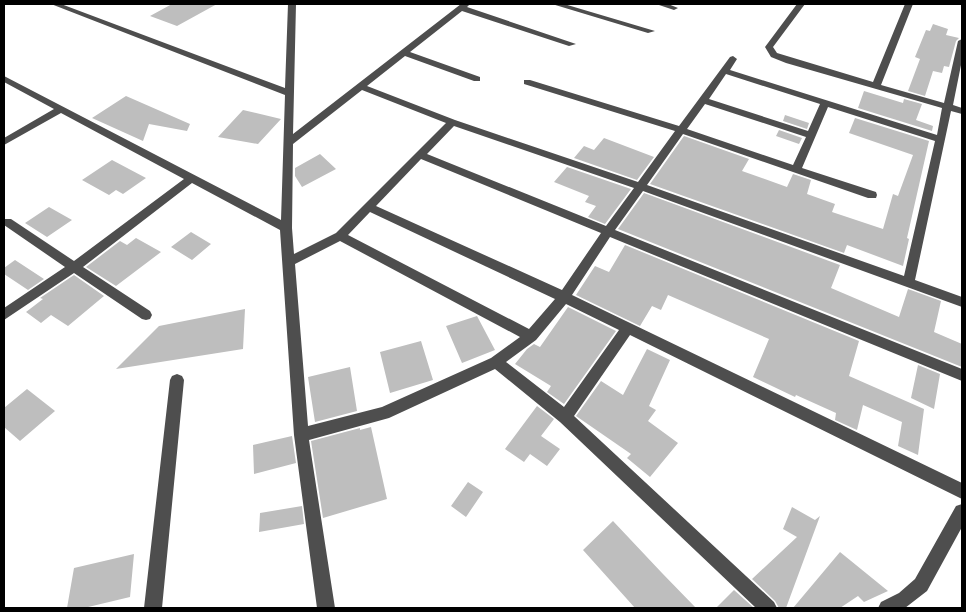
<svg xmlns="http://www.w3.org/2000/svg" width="966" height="612" font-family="Barlow,sans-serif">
<rect width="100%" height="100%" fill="#fff"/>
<!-- building -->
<path fill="#bebebe" d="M 172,4 L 217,4 L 177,26 L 150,16 Z
M 933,24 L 948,29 L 946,35 L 959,38 L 956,41 L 949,67 L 944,66 L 942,73 L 933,71 L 925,96 L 908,91 L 920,59 L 915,57 L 926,30 L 930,31 Z
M 864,91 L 903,103 L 904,99 L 922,104 L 916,120 L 933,126 L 932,131 L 858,108 Z
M 126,96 L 190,124 L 187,131 L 149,124 L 143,141 L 92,118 Z
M 243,110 L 281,119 L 258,144 L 218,137 Z
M 785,115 L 809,123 L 807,129 L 783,121 Z
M 855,118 L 929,141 L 907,238 L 909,239 L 903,266 L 847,245 L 844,253 L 650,184 L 684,136 L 749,159 L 742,171 L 787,187 L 793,174 L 811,180 L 807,194 L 835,204 L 832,212 L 883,229 L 893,194 L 898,196 L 913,155 L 849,133 Z
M 779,130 L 802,138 L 799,144 L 776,136 Z
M 604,138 L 654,157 L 637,180 L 574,158 L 584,146 L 594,150 Z
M 320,154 L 336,169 L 302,187 L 295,176 L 295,168 Z
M 112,160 L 146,178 L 123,194 L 116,190 L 109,195 L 82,180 Z
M 567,167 L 631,189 L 605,224 L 588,217 L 596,206 L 585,202 L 589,196 L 554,182 Z
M 644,193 L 840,265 L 831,288 L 899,317 L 908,289 L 941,301 L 934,332 L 962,344 L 962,367 L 618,229 Z
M 49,207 L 72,220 L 47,237 L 25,223 Z
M 191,232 L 211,244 L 192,260 L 171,247 Z
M 136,238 L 161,252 L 116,286 L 86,267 L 120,241 L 127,245 Z
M 625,245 L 859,341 L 849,376 L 924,409 L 918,455 L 898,446 L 902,422 L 863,405 L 857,430 L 835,420 L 836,413 L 796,395 L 795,397 L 753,377 L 769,339 L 668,295 L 661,310 L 652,306 L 640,326 L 576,295 L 595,266 L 609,272 Z
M 15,260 L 44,279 L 28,290 L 4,274 L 4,268 Z
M 74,275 L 104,296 L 68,326 L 51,315 L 41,323 L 26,312 L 43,299 L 40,298 Z
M 568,307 L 616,331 L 564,404 L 547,392 L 551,386 L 515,364 L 527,349 L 534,344 L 540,347 Z
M 245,309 L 243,349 L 116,369 L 159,326 Z
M 477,316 L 495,350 L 462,363 L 446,326 Z
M 421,341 L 433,380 L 390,393 L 380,352 Z
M 647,349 L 670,360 L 649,406 L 656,410 L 648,421 L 678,443 L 650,477 L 627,458 L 631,454 L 576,416 L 601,381 L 623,395 Z
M 918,365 L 940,374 L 934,409 L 911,398 Z
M 350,367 L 357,411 L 315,422 L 308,377 Z
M 27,389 L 55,411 L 20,441 L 4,427 L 4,408 Z
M 537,406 L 554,419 L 541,436 L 560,449 L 547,466 L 530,454 L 524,462 L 505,449 Z
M 371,427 L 387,499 L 323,518 L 311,441 L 360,428 L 360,430 Z
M 292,436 L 296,463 L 254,474 L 253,445 Z
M 468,482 L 483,492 L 466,517 L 451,506 Z
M 302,506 L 304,524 L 259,532 L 260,513 Z
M 792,507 L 815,520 L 820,516 L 786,608 L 779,608 L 775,601 L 752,579 L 797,537 L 783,529 Z
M 613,521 L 662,573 L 696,608 L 635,608 L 583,550 Z
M 840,552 L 888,591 L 864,602 L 858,596 L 840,608 L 793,608 Z
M 134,554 L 130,597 L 84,608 L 67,608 L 74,568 Z
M 734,590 L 754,608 L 716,608 Z"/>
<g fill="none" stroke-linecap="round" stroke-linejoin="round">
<!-- minor -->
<path fill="#4e4e4e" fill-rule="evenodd" d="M 51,4 L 61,4 L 285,88 L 288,4 L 296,4 L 293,134 L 461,4 L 470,4 L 467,7 L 576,44 L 569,46 L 462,11 L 410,52 L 480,77 L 480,81 L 474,81 L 405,56 L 367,86 L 455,120 L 638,182 L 675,131 L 524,84 L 524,80 L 530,80 L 679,126 L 730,57 L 733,56 L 737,59 L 730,70 L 937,135 L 942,108 L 786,63 L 771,57 L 765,47 L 797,4 L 805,4 L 773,47 L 777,53 L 873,82 L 905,4 L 913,4 L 881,85 L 944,103 L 958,41 L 962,39 L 962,60 L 953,105 L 962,108 L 962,114 L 951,111 L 915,280 L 962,297 L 962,307 L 643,191 L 615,230 L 962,369 L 962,381 L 610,237 L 572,295 L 962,483 L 962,499 L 630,335 L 574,416 L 774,602 L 777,608 L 756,608 L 560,422 L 495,369 L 389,418 L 309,440 L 335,608 L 317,608 L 294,435 L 280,230 L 192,183 L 83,267 L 150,311 L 152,315 L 150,319 L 146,320 L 142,319 L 74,273 L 4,320 L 4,308 L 65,267 L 4,225 L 4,219 L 11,219 L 74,261 L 184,179 L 61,113 L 4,145 L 4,138 L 54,109 L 4,82 L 4,76 L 281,220 L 285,95 ZM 726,74 L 820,104 L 808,131 L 709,99 ZM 362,90 L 446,123 L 336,233 L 294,254 L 292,228 L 293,144 ZM 705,104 L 806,137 L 793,165 L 687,129 ZM 828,107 L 935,141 L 904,276 L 647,185 L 683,134 L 868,198 L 876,198 L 877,195 L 876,192 L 802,168 ZM 454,126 L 634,188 L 606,226 L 427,154 ZM 421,159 L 601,233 L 562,290 L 376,206 ZM 370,212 L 555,299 L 529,329 L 348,235 ZM 340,241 L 520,337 L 491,358 L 382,407 L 308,426 L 295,264 ZM 566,304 L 619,330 L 564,407 L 506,362 L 536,340 Z
M 552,4 L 564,4 L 655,31 L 648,33 Z
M 656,4 L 668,4 L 678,8 L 674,10 Z
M 177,374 L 182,376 L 184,380 L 162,608 L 144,608 L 170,380 L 172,376 Z
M 962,504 L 962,527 L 927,591 L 905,608 L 878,608 L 881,602 L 899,593 L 915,579 L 956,506 Z"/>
</g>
<!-- border -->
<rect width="966" height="612" fill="none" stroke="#000000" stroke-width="10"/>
</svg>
